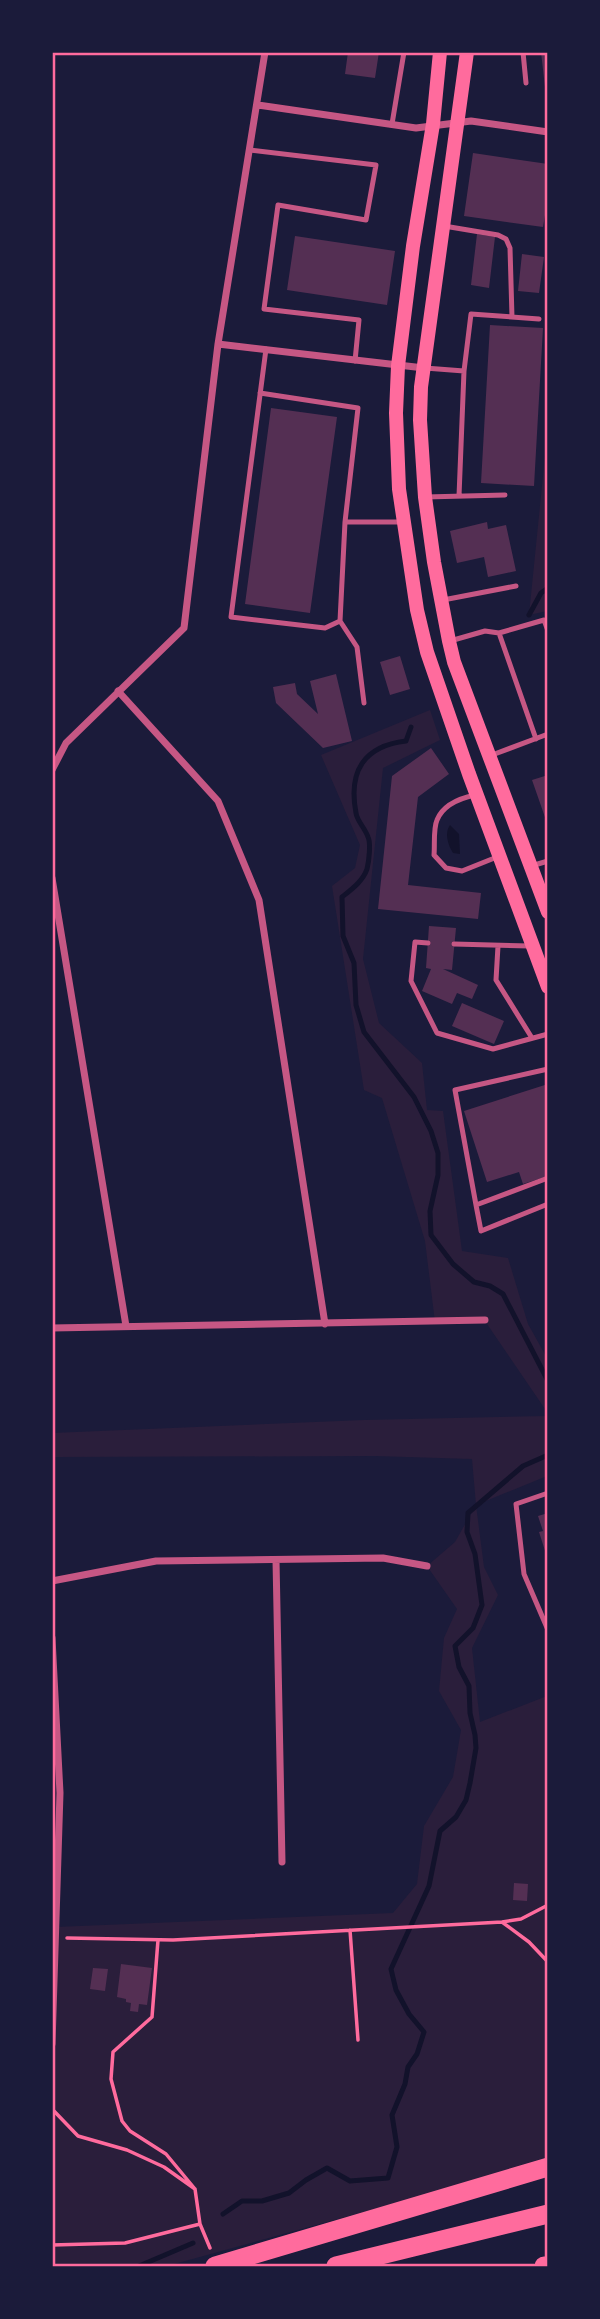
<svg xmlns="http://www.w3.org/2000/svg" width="600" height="2319" font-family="'Sofia Sans Condensed',sans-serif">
<rect width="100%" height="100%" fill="#1b1b3a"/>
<!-- green -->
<path fill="#2a1e3b" d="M 547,436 L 547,611 L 529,615 Z
M 430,710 L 440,740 L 383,768 L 363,959 L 379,1023 L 422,1063 L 427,1110 L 443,1111 L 462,1251 L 508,1258 L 528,1324 L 547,1358 L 547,1412 L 485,1321 L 435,1322 L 425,1241 L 382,1098 L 364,1090 L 332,886 L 355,868 L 360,845 L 321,755 Z
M 547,1416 L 547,1476 L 476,1505 L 484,1567 L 498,1595 L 472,1648 L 480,1722 L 547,1696 L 547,2157 L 411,2199 L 167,2266 L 53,2266 L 52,2044 L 56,1927 L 393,1913 L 417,1884 L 424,1826 L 453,1777 L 461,1730 L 439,1691 L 444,1638 L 457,1609 L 427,1566 L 455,1542 L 476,1505 L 472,1459 L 375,1456 L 53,1457 L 52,1433 L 364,1420 Z"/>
<!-- water -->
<path fill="#12122b" d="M 450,825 L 459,834 L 460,854 L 453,853 C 448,845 444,833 450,825 Z"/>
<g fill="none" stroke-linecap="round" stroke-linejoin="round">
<!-- stream -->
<path stroke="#12122b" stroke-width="5" d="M 529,615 L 541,593 L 548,588
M 411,727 L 406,741 C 364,746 348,771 356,813 C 357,821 365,828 368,837 C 371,843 369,861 367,869 C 363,881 352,889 342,897 L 343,936 L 354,963 L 356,1005 L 364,1032 L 414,1097 L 431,1131 L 438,1153 L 438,1175 L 430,1211 L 431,1235 L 453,1264 L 474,1282 L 490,1286 L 503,1294 L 548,1381
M 223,2214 L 242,2201 L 262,2201 L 289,2193 L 306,2180 L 327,2168 L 350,2181 L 388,2178 L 397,2147 L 392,2115 L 405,2084 L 408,2067 L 417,2054 L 424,2032 L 409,2014 L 396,1990 L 391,1969 L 429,1886 L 440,1831 L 456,1817 L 466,1800 L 470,1783 L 476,1748 L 475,1735 L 470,1713 L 469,1686 L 459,1667 L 455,1646 L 473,1628 L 482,1605 L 475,1554 L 467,1532 L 468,1513 L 523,1466 L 548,1455
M 139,2266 L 193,2243"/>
</g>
<!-- building -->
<path fill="#542f53" d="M 348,52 L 379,52 L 375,78 L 345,74 Z
M 541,52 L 548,52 L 548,96 L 546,96 Z
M 473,153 L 548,164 L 548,197 L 543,227 L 464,216 Z
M 477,234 L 495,237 L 489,288 L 471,285 Z
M 295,236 L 395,251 L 387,305 L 287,290 Z
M 522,254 L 544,257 L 539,293 L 518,291 Z
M 490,325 L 543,328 L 534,486 L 481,483 Z
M 271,408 L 337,417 L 310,613 L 245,604 Z
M 487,522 L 488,529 L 506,525 L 516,571 L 488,577 L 484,557 L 457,563 L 450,531 Z
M 400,656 L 410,689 L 390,695 L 380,662 Z
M 336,674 L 352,741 L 323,748 L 276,703 L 273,687 L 295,683 L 297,694 L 318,714 L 310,681 Z
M 431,748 L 449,774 L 418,797 L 408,885 L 481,893 L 478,919 L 378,909 L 392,776 Z
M 548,775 L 548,823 L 547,823 L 532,780 Z
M 429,926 L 456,928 L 452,970 L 443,969 L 478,985 L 472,999 L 457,993 L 452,1004 L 422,991 L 431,969 L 426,968 Z
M 462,1003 L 504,1021 L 494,1044 L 452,1026 Z
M 548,1084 L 548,1176 L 523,1184 L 519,1172 L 487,1182 L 464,1111 Z
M 548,1513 L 548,1557 L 547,1557 L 539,1532 L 543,1531 L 538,1516 Z
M 514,1883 L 528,1884 L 527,1901 L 513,1900 Z
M 121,1964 L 152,1968 L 147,2005 L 139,2004 L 138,2012 L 130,2011 L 131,2003 L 126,2002 L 126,1999 L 117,1997 Z
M 93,1968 L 108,1969 L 105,1991 L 90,1989 Z"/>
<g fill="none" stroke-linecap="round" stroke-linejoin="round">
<!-- path -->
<path stroke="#ff6b9d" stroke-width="3.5" d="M 502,1922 L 529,1942 L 548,1962
M 350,1930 L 358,2040
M 67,1938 L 173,1940 L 502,1922 L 521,1919 L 548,1905
M 158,1940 L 152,2017 L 113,2052 L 111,2079 L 122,2121 L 130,2131 L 166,2154 L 195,2189
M 52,2075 L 53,2110 L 78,2136 L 127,2150 L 164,2167 L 195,2189 L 200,2224
M 52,2245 L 125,2243 L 200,2224 L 210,2248"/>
<!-- service -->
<path stroke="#c65784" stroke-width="5" d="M 523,52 L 526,83
M 392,124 L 404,52
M 250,150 L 376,165 L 366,220 L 278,205 L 264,309 L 359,320 L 355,361
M 444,226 L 498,235 L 506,239 L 510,248 L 512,317
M 266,349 L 231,617 L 325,628 L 340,621
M 425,368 L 464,371 L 459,496
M 464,371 L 471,314 L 539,319
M 260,393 L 358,408 L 345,522
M 425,497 L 505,495
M 443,600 L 516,586
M 499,633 L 536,739
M 450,641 L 485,631 L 499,633 L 544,620 L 548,631
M 364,703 L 357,647 L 340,621 L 345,522 L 404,522
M 492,755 L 548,734
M 475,795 C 461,798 443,805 437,820 C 433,829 435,845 434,855 L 446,868 L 462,871 L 497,857
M 531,866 L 548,861
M 428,943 L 415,942 L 411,981 L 437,1033 L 493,1049 L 548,1034
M 454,944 L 530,946
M 498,946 L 496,980 L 532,1038
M 548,1069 L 455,1090 L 476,1205 L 548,1178
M 476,1205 L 481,1231 L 548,1204
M 548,1493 L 516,1504 L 524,1574 L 548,1630"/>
<!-- minor -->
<path stroke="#c65784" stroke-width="7" d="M 258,105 L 416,128 L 471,121 L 548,132
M 218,344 L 424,368
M 118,691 L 218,801 L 259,900 L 325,1324
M 52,770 L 66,743 L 184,628 L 218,344 L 265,52
M 52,878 L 126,1326
M 52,1328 L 485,1320
M 276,1560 L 282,1862
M 52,1581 L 156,1561 L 383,1558 L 427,1566
M 52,1638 L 60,1793 L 52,2044"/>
<!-- secondary -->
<path stroke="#ff6b9d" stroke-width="14" d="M 440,52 L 433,124 L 413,246 L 398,366 L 396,413 L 399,489 L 417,610 L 427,652 L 469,774 L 548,987
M 467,52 L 421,387 L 420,420 L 425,497 L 434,562 L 449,641 L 454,662 L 548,912"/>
<!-- motorway -->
<path stroke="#ff6b9d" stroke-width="19" d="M 215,2266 L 548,2167
M 336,2266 L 548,2214
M 544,2266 L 548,2266"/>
</g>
<!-- border -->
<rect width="600" height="2319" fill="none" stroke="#1b1b3a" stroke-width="108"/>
<rect x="54" y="54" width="492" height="2211" fill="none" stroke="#ff6b9d" stroke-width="2.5"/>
</svg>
